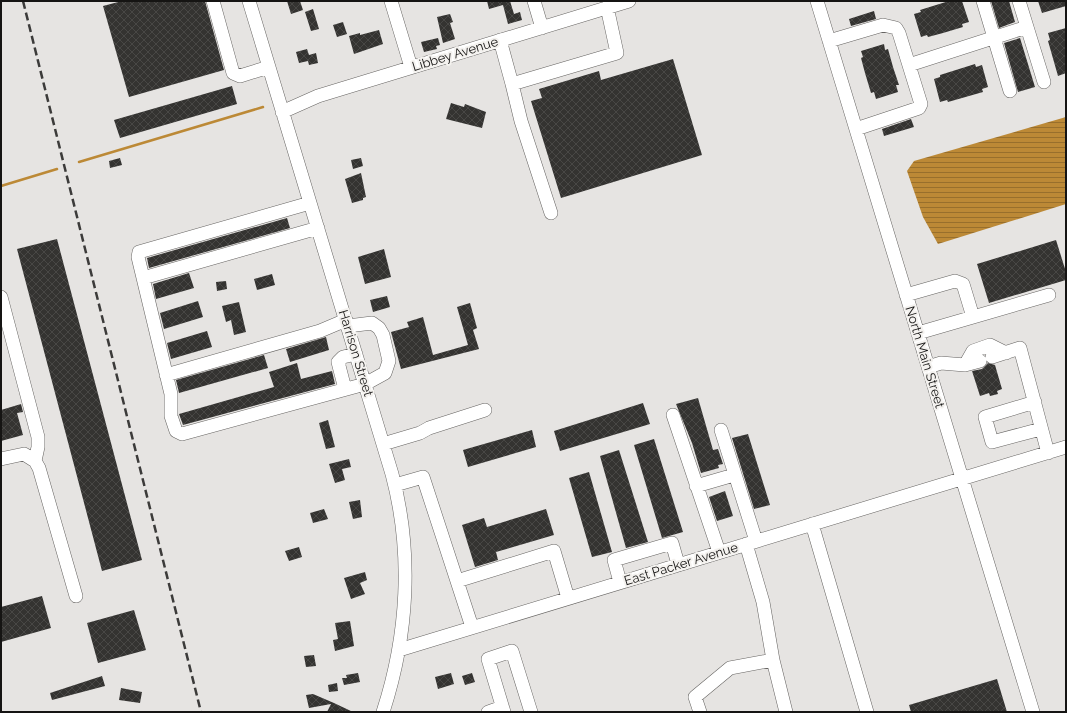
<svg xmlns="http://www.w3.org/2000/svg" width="1067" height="713" font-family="Raleway,sans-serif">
<defs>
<pattern id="water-rules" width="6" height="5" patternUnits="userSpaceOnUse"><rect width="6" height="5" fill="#bc8936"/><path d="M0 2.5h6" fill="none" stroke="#986f2c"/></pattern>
<pattern id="building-cross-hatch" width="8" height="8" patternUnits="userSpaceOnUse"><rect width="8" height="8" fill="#343331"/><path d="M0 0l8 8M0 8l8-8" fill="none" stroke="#484745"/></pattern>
</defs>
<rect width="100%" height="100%" fill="#e6e4e2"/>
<!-- water -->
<path fill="url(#water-rules)" d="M 1066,117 L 1066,204 L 938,244 L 923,217 L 907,171 L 914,161 Z"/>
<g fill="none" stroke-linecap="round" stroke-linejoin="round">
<!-- stream -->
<path stroke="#bc8936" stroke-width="2.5" d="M 79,162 L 263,107
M 1,186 L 57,169"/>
</g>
<!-- building -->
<path fill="url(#building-cross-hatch)" d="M 122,1 L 205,1 L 224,70 L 129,97 L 103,6 Z
M 287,1 L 300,1 L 303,10 L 291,14 Z
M 487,1 L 510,1 L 514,14 L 520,12 L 522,20 L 508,24 L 503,5 L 489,9 Z
M 949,1 L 962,1 L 969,22 L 962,24 L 963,27 L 943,33 L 928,37 L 927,35 L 921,37 L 914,14 L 921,12 L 920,10 Z
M 991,1 L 1009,1 L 1015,22 L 999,28 Z
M 1038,1 L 1066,1 L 1066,6 L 1042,13 Z
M 313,9 L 319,29 L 311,31 L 305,12 Z
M 874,11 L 876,19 L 851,26 L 849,19 Z
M 450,14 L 453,22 L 450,23 L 455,39 L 443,43 L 437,17 Z
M 343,22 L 347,34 L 337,37 L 333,25 Z
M 1066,28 L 1066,73 L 1058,76 L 1048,41 L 1050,40 L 1048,33 Z
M 379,30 L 383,44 L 354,54 L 349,36 L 360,33 L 360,35 Z
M 438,38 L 440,45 L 436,46 L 437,49 L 424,52 L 421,42 Z
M 1020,38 L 1035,87 L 1018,92 L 1004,43 Z
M 884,44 L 885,50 L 888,49 L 893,67 L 899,85 L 896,85 L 898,92 L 876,99 L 874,92 L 871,93 L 865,73 L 861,58 L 863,57 L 861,51 Z
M 307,49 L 309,55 L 316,53 L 318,63 L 309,65 L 308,61 L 299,63 L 296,52 Z
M 673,59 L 702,155 L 561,198 L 531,101 L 542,98 L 539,89 L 599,71 L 601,80 Z
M 975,64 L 976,67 L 982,65 L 988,87 L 982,89 L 983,92 L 948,102 L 947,100 L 940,102 L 934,79 L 940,77 L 940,75 Z
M 232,86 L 237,104 L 120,138 L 114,120 Z
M 451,103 L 464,107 L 465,104 L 486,112 L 482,128 L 446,119 Z
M 911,119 L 914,127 L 884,136 L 882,129 Z
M 120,158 L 122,165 L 110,168 L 109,161 Z
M 361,158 L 363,166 L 353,169 L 351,160 Z
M 361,173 L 366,197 L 363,198 L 363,200 L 352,203 L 345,179 Z
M 287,218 L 290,228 L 149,268 L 147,258 Z
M 57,239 L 142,560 L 102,571 L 17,249 Z
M 1056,240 L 1066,272 L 1066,280 L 989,303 L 977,264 Z
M 384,249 L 391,277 L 365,284 L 358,257 Z
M 189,273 L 194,288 L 156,299 L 153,284 Z
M 272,274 L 275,285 L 257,290 L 254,279 Z
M 226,281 L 227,289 L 217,291 L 216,282 Z
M 387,296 L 390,307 L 373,312 L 370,300 Z
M 198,301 L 203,317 L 164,329 L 160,313 Z
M 239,302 L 246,332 L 234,335 L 231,320 L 226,322 L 222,306 Z
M 470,303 L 477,328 L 473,330 L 479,349 L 401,369 L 391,332 L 409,327 L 407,322 L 423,317 L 433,355 L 468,345 L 457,307 Z
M 207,331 L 212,347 L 171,359 L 167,343 Z
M 326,337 L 329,350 L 290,362 L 286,349 Z
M 264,355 L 268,368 L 179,393 L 176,380 Z
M 297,363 L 301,379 L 332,371 L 335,384 L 183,425 L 179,414 L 274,387 L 269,372 Z
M 988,363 L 995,365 L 1002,389 L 997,391 L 998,394 L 990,396 L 989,393 L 980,396 L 972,371 L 982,369 Z
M 698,398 L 713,450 L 718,449 L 723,464 L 718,465 L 719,468 L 701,473 L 692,443 L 676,404 Z
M 643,403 L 650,424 L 560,451 L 554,431 Z
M 21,404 L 23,412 L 17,413 L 23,435 L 1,441 L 1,410 Z
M 328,420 L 335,447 L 326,449 L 319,423 Z
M 532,430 L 536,447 L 468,467 L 463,450 Z
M 748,434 L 770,505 L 754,509 L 732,438 Z
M 654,439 L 683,532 L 662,538 L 634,445 Z
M 619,450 L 648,542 L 626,548 L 600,456 Z
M 349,459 L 351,467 L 342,469 L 345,480 L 335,483 L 329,464 Z
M 589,472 L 612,552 L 592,557 L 569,478 Z
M 725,491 L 733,516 L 717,521 L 709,497 Z
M 360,500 L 362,517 L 353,519 L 349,502 Z
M 324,509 L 328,519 L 313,523 L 310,513 Z
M 546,509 L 554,535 L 496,552 L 498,560 L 475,567 L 462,525 L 484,518 L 487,527 Z
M 299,547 L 302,557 L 289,561 L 285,551 Z
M 365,572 L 367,580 L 360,583 L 365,594 L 351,599 L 344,578 Z
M 42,596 L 51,628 L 1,642 L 1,607 Z
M 134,610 L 146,650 L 98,663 L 87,623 Z
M 350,621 L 354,646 L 335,651 L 333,640 L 338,639 L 335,623 Z
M 314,655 L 316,666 L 306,667 L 304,656 Z
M 358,673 L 360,682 L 344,685 L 342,678 L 347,678 L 346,675 Z
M 451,673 L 454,684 L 438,689 L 435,677 Z
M 472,673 L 475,682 L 465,685 L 462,676 Z
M 102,676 L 105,686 L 52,700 L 50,693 Z
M 997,679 L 1007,712 L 911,712 L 909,705 Z
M 337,683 L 338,691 L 329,692 L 328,685 Z
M 121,688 L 142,692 L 140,703 L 119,700 Z
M 313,694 L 334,703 L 353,712 L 327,712 L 331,704 L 309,708 L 306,695 Z"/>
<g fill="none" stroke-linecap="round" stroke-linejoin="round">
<!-- minor casing -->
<g stroke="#666462" stroke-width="14">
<path id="minor" d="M 213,1 L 233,73 L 240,76 L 269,67
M 249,1 L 392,474 C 413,553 408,635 383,712
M 391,1 L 411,67
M 534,1 L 542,28
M 817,1 L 1033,712
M 983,1 L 1010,91
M 1019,1 L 1027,27
M 500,40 L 512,84 L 617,53 L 607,7
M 829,41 L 883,25 L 896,28 L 899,33 L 921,104 L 919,108 L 856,129
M 909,65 L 1027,27 L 1044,82
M 512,84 L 521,121 L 551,213
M 282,112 L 318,96 L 629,1
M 310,203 L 139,252 L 138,257 L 171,394 L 171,416 L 176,431 L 182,434 L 365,384 L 385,373 L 389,361 L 383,335 L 379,328 L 372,323 L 348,326
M 143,278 L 318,228
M 906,295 L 955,281 L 963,284 L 973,317
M 1,297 L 38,437 L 38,447 L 35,461
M 918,333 L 1049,295
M 992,357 L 1020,348 L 1048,453
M 965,365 L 973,351 L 990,345 L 1006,353
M 928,367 L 941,363 L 965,365 L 980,361
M 166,375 L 320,331 L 346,320
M 345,389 L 338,362 L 343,357 L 356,354
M 1035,402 L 985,417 L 992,442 L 1041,429
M 673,415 L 719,552
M 721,430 L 756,541
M 383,444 L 420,433 L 429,428 L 485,410
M 1,459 L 24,454 L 35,461 L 39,468 L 76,596
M 395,485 L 423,477 L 472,627
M 696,486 L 734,475
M 812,524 L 867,712
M 746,544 L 763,602 L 773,660 L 786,712
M 457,581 L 554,551 L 568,598
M 620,582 L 614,560 L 672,543 L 678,564
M 399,650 L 1066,447
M 488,712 L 502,707
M 504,712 L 488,659 L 512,651 L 531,712
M 700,712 L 695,697 L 730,668 L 773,660"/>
</g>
<!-- minor -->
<use href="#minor" stroke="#fff" stroke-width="13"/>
<!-- rail -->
<path stroke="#3c3b3a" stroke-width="2.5" stroke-dasharray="8 4" stroke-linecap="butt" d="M 23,1 L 201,712"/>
</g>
<g text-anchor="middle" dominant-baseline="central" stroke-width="4" stroke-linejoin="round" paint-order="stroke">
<!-- street labels -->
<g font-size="13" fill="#151413" stroke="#f4f2ef">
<text transform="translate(455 54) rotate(-17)">Libbey Avenue</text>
<text transform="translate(356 353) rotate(73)">Harrison Street</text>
<text transform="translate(925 357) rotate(73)">North Main Street</text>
<text transform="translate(681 564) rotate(-17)">East Packer Avenue</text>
</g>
</g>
<!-- border -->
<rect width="1067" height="713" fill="none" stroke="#151413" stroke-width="4"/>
</svg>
